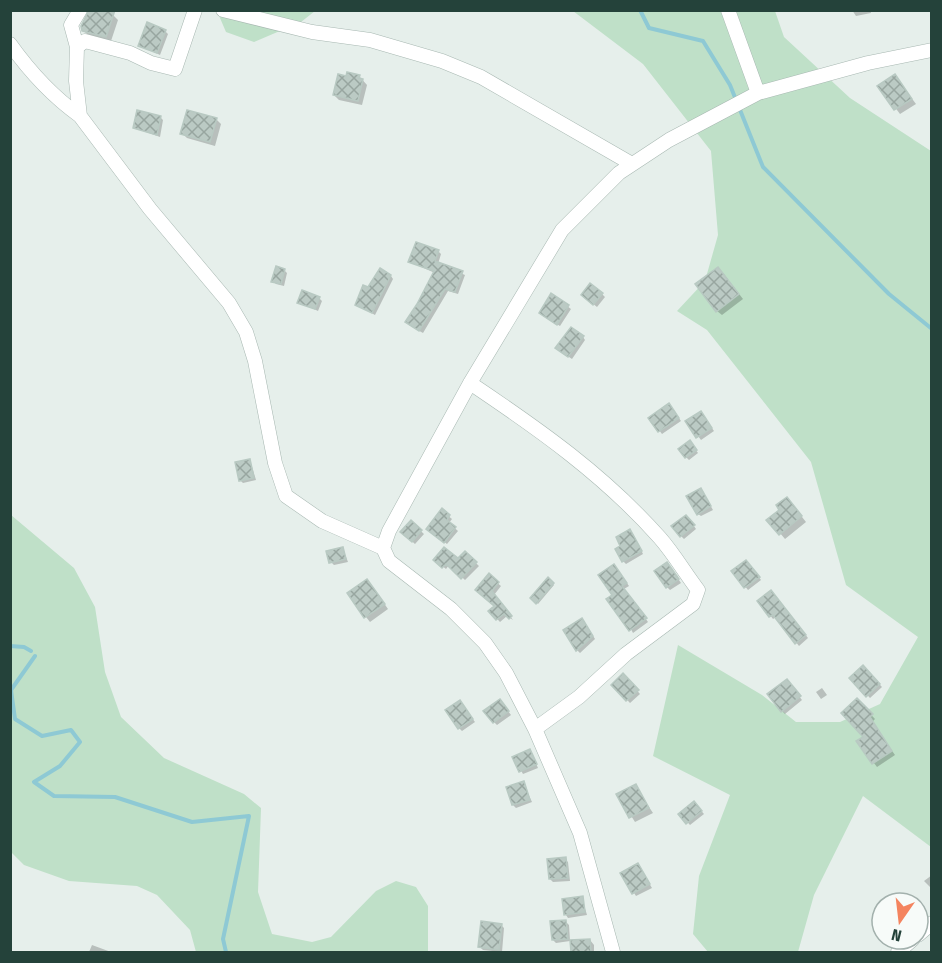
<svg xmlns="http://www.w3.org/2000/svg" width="942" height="963" font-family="'Fira Sans Condensed',sans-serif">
<defs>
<pattern id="building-cross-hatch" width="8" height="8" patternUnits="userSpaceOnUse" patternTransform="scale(1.5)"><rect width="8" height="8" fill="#bbcac4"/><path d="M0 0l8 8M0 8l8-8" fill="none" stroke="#98a6a0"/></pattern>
</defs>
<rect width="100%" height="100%" fill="#e6efeb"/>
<!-- green -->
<path fill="#bfe0c8" d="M 217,11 L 315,11 L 301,22 L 254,42 L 226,32 Z
M 573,11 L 775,11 L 784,37 L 850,98 L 931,151 L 931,847 L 863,796 L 814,895 L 798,952 L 708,952 L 693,934 L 699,876 L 730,795 L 653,756 L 678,645 L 762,695 L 796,722 L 840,722 L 880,704 L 918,637 L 846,585 L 811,462 L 707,330 L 677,311 L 705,281 L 718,235 L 711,151 L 643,64 Z
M 11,515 L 74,568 L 95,607 L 105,672 L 121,717 L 164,758 L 244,794 L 261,808 L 258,892 L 272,934 L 312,942 L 331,937 L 376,891 L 396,881 L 416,887 L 428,906 L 428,952 L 196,952 L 190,930 L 157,895 L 137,886 L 69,881 L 24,865 L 11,852 Z"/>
<!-- shadow -->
<path fill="#0003" d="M 852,10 L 870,10 L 871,13 L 856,16 Z
M 113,15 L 118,20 L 111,41 L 88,35 L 83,30 Z
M 165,31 L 168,34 L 160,55 L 139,45 Z
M 359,76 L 367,85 L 362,105 L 339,100 L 334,95 L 347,78 Z
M 895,76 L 916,104 L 900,114 L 879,86 Z
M 160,117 L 163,120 L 160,137 L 135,128 Z
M 216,119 L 221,124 L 215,146 L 187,138 L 182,133 Z
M 438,251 L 441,254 L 438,264 L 465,275 L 458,294 L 448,291 L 423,333 L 409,325 L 435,273 L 410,262 Z
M 284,270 L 287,273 L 284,286 L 276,284 L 273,281 Z
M 723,273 L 743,299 L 722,315 L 717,311 Z
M 391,276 L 393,279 L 375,315 L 357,305 Z
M 602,294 L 605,297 L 597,307 L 586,298 Z
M 552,295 L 571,309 L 560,326 L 543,316 Z
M 319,298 L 322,301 L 318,311 L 299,302 Z
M 583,337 L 585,340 L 572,359 L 560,351 Z
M 672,408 L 681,421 L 662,434 L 650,418 Z
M 703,416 L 714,431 L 701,440 L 687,421 Z
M 692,445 L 698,453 L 689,460 L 686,457 Z
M 250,460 L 256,480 L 243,483 L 240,480 Z
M 703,493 L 713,510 L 701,516 L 698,514 Z
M 791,503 L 806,522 L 785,539 L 769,520 Z
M 442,511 L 452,519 L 449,523 L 458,531 L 447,544 L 431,532 Z
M 689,519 L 696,529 L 684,539 L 681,536 Z
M 411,522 L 424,534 L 415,544 L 402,532 Z
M 633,534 L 643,554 L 626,564 L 623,561 Z
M 343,549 L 348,562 L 334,565 L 331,562 Z
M 465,553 L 479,566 L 465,580 L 449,565 L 446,569 L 435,560 L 458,560 Z
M 749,564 L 761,580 L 748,590 L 733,571 Z
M 670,567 L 681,583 L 670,590 L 667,587 Z
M 617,569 L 629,586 L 624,589 L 648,622 L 633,633 L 614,596 Z
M 489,576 L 501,586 L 494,595 L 513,620 L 507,616 L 500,622 L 490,611 L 496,606 L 477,590 Z
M 548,579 L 554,585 L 538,604 L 532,598 Z
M 372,586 L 388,609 L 370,622 L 366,617 Z
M 774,595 L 808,638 L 799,646 L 776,617 L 773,619 L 759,601 Z
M 585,623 L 595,639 L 580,653 L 577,650 Z
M 863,667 L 882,687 L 870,698 L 851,678 Z
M 623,675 L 640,694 L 630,703 L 613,685 Z
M 789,683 L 802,700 L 785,714 L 782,711 Z
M 822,688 L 827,695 L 821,699 L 816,692 Z
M 857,700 L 875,719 L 872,722 L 895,755 L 877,767 L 858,742 L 865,737 Z
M 502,703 L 511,715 L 497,725 L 494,722 Z
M 462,705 L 475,722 L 462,731 L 459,728 Z
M 532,754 L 538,768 L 523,774 L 514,758 Z
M 523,783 L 532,802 L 516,808 L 513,805 Z
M 635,786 L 653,813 L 635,822 L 618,795 Z
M 697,806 L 704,814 L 690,825 L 680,814 Z
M 565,859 L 568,862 L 570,881 L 553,882 L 550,879 Z
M 640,868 L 652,888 L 636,896 L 622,874 Z
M 932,875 L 932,889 L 924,881 Z
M 582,898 L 587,915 L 568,918 L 566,915 Z
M 566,922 L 569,925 L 570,941 L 556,943 L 553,940 Z
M 501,925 L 504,928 L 502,952 L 483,950 L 480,947 Z
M 590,940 L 594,945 L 594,952 L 572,952 L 572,941 Z
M 92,945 L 111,952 L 112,952 L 89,952 Z"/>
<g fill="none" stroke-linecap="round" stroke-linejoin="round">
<!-- stream -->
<path stroke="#8ec9d4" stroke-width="4" d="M 640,10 L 649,28 L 703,41 L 730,85 L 763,167 L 889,294 L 932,329
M 10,646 L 24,647 L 31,651
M 35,656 L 11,690 L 15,719 L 42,736 L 71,730 L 80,742 L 60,766 L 34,782 L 54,796 L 115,797 L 192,822 L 249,816 L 223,939 L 226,952"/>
</g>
<!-- building -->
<path fill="url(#building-cross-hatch)" stroke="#b8c9c2" stroke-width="1.5" d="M 89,10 L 115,10 L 106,37 L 82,31 L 81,26 Z
M 147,22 L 166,30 L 157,53 L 138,46 Z
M 347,72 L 360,75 L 359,78 L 363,79 L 358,101 L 333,95 L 338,74 L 346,76 Z
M 895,74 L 912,99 L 894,110 L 877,86 Z
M 137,110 L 161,116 L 157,135 L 133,128 Z
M 187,110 L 217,118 L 210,142 L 180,134 Z
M 416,242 L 439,250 L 435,261 L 463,271 L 455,292 L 445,289 L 419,331 L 405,322 L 417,304 L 434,271 L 408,262 Z
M 276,266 L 285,269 L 281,284 L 271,282 Z
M 718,267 L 739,294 L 716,312 L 695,284 Z
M 380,268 L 391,275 L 372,313 L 355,305 L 363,285 L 368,287 Z
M 590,283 L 603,293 L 593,305 L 581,295 Z
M 302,290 L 320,297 L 315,309 L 297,303 Z
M 551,293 L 569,305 L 557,325 L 539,313 Z
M 571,327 L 584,336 L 568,357 L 555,348 Z
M 669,403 L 679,418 L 658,432 L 648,418 Z
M 701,411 L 712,428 L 696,438 L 685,421 Z
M 690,440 L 697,450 L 685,458 L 678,449 Z
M 250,459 L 254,478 L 239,481 L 235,462 Z
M 701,488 L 711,506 L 697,515 L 686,496 Z
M 787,497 L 802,516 L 779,535 L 766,520 L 779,510 L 776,505 Z
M 442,508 L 450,515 L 447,520 L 456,527 L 444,543 L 426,529 Z
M 686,515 L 695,525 L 680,537 L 671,526 Z
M 411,520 L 422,530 L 412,542 L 400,532 Z
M 630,529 L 642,551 L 622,562 L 615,549 L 620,546 L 616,537 Z
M 343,547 L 346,559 L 329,563 L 326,551 Z
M 444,547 L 458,558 L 465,551 L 477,562 L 461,579 L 446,564 L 442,568 L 433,560 Z
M 746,560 L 760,577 L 744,588 L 731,571 Z
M 667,562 L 679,579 L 666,588 L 654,571 Z
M 614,564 L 627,583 L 622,586 L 647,618 L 629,631 L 606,599 L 612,595 L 598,575 Z
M 489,573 L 499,582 L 492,591 L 512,616 L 509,619 L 504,614 L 496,620 L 488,611 L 494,606 L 475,590 Z
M 548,577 L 554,583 L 536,604 L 530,598 Z
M 367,579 L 385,604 L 364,618 L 347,593 Z
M 771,590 L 806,635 L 795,644 L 773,615 L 769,617 L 757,601 Z
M 582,618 L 593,636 L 576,651 L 563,630 Z
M 863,665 L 880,684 L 866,697 L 849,678 Z
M 623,673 L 639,690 L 626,701 L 611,685 Z
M 787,679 L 801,696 L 781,712 L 767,694 Z
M 857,698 L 873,714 L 870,717 L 892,751 L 872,764 L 856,741 L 863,737 L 841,713 Z
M 500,699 L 509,711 L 493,723 L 483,711 Z
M 460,700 L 473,719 L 458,729 L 445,710 Z
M 530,749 L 537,764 L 519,772 L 512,757 Z
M 524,781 L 530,800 L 512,805 L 506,787 Z
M 636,784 L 649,808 L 629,818 L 616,794 Z
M 694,801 L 702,811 L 686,824 L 678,814 Z
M 566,857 L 568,878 L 549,879 L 547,859 Z
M 638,863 L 650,884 L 632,894 L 620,873 Z
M 583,896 L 585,912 L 564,915 L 562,899 Z
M 566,920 L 568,939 L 552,940 L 550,921 Z
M 481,921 L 502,924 L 499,950 L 478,947 Z
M 590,939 L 591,952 L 571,952 L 570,940 Z"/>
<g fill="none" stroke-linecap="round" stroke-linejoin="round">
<!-- minor casing -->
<g stroke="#a8b8b2" stroke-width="15">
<path id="minor" d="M 80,10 L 71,25 L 77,47 L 76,81 L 80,116 L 150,209 L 229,303 L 246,332 L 255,361 L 275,463 L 286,496 L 322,521 L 383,548
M 223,10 L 312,32 L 370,40 L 442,61 L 481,77 L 632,164
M 728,10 L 758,93
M 10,44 C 30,72 52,96 80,116
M 77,47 L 85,41 L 130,53 L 151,63 L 175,69 L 195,10
M 470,383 C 540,430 604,475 660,538 C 674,554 685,573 698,590 L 693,604 L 626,654 L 579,697 L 535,729
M 918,935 L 932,923
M 613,952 L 580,833 L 535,729 L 506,673 L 485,643 L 451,609 L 389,561 L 383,548 L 389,531 L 470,383 L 562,230 L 619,173 L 669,140 L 758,93 L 868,63 L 932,50
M 898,952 L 913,939"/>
</g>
<!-- minor -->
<use href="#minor" stroke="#fff" stroke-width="14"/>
</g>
<!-- border -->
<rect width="942" height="963" fill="none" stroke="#24423a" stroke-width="24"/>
<!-- north arrow -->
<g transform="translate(900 921) rotate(194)"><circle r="28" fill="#f7fbf9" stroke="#a3b1ad" stroke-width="1.5"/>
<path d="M0-4.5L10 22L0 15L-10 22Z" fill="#f4845f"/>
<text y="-9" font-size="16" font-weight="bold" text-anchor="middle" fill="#24423a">N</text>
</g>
</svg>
